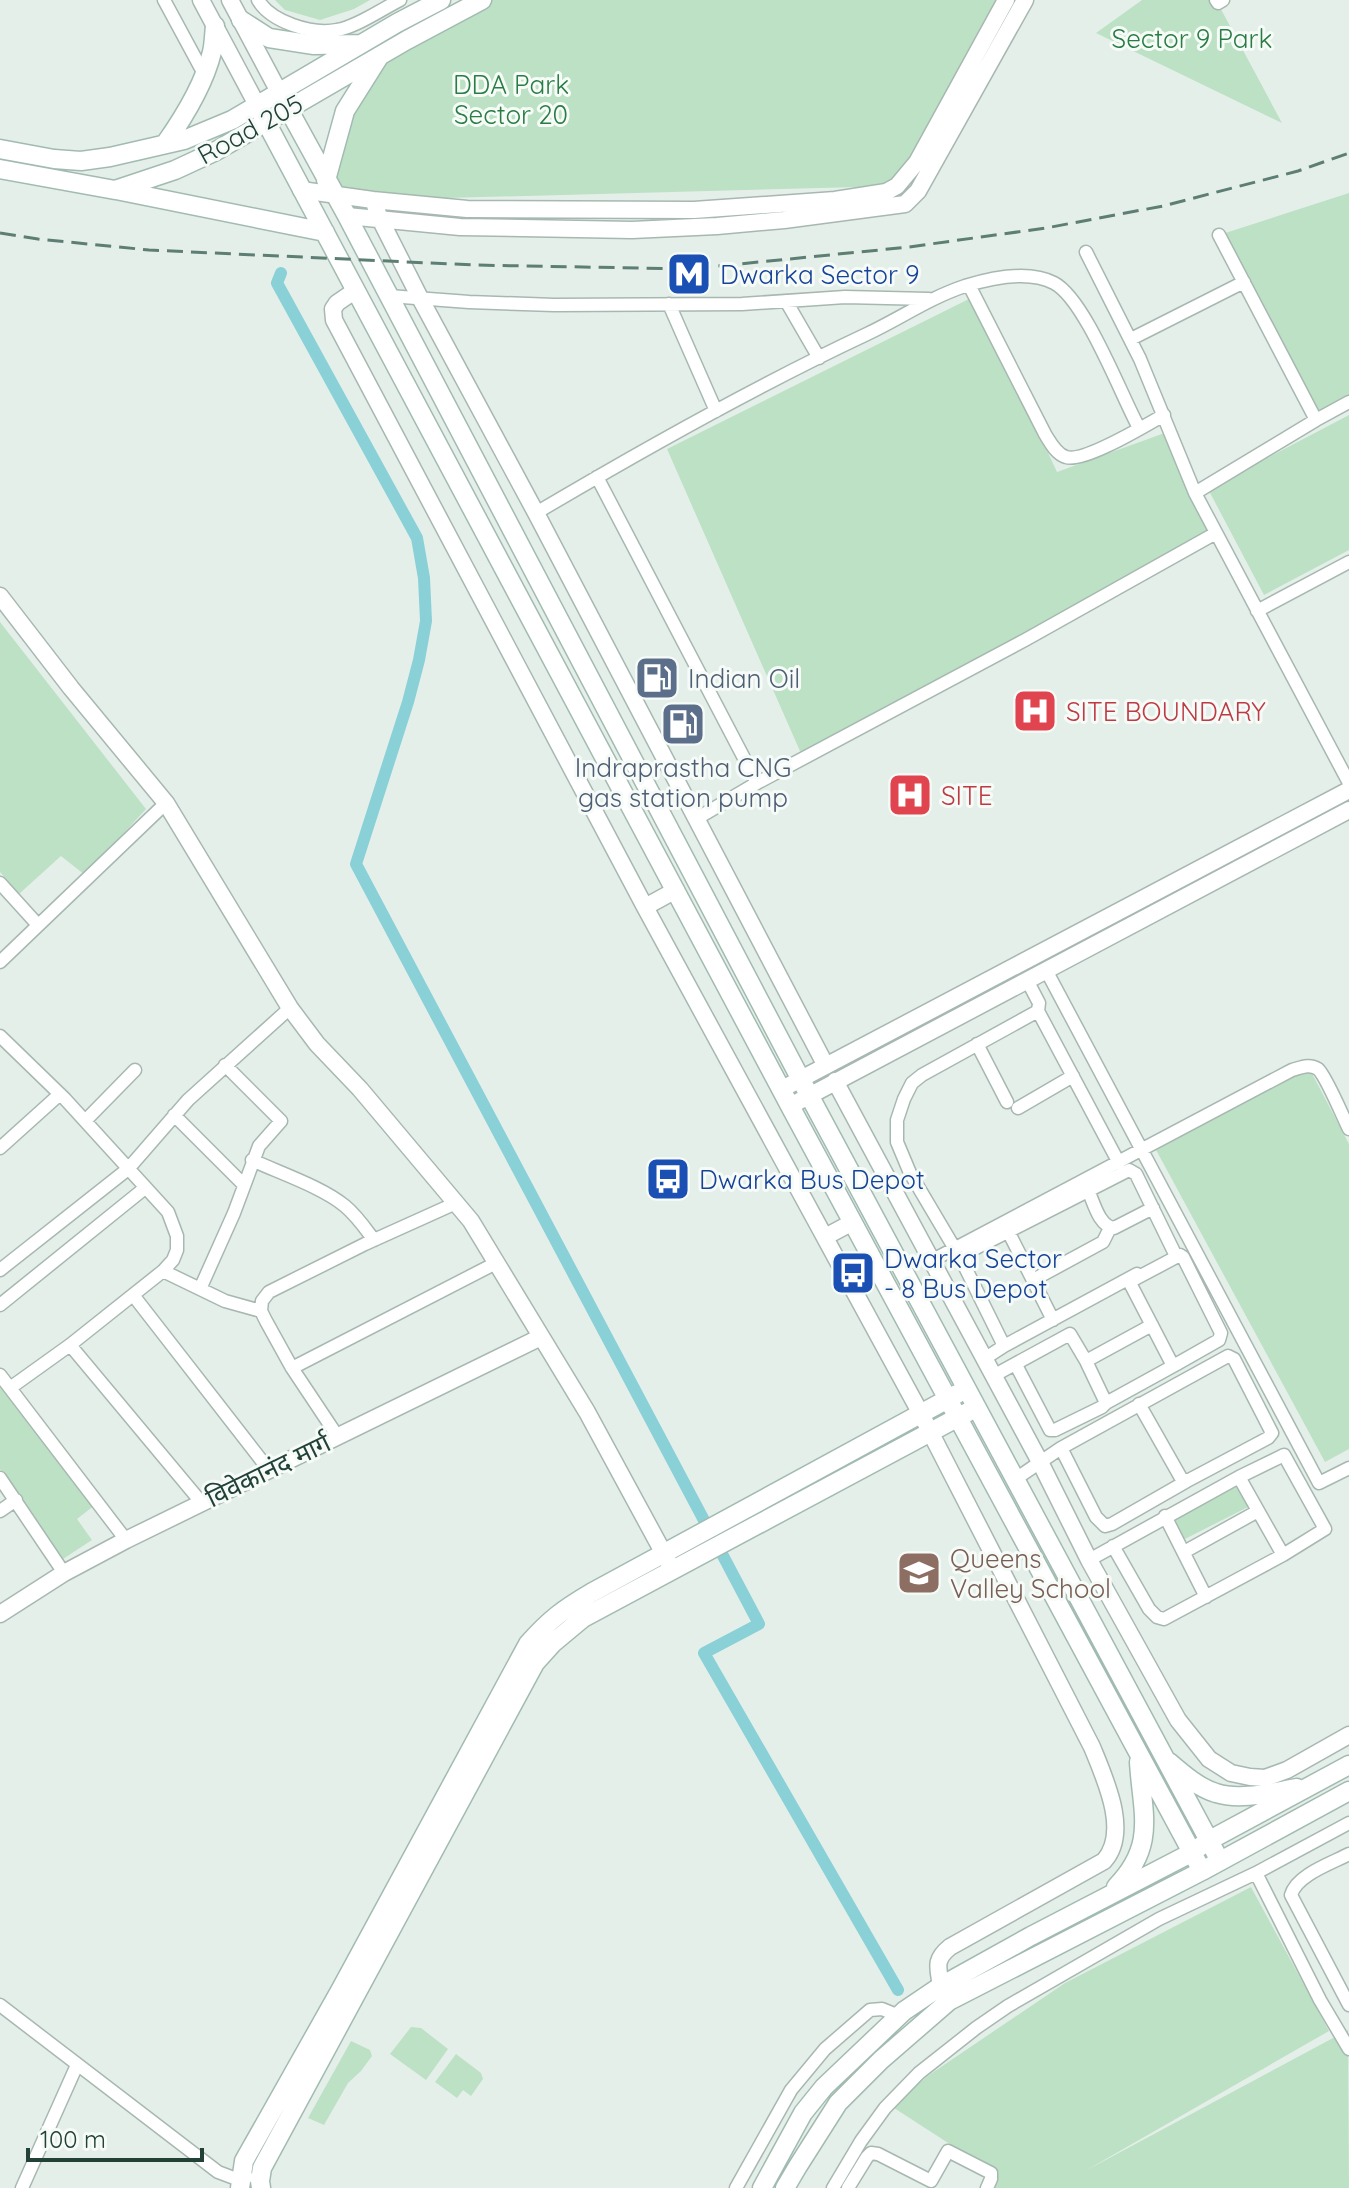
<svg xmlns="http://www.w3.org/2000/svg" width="1349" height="2188" font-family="Quicksand,'Noto Sans Devanagari',sans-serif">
<rect width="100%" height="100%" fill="#e5efea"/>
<!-- green -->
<path fill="#bde1c4" d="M 275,0 L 370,0 L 354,9 L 320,20 L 285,10 Z
M 489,0 L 1007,0 L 897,186 L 373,200 L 333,193 L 333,149 L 381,55 Z
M 1142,0 L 1216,0 L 1282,123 L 1096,33 Z
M 1349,193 L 1349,402 L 1316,420 L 1219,235 Z
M 975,296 L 1057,472 L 1170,431 L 1216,533 L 803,758 L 667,449 Z
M 1349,415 L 1349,550 L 1264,595 L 1208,489 Z
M 0,622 L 146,809 L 85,875 L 61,856 L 19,894 L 0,872 Z
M 1307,1064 L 1349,1144 L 1349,1449 L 1325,1462 L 1155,1148 Z
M 0,1386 L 95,1505 L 77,1519 L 92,1540 L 63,1559 L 0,1469 Z
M 1236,1484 L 1248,1507 L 1183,1540 L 1172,1518 Z
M 1251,1887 L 1329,2031 L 1085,2171 L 1348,2030 L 1349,2188 L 990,2188 L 996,2174 L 891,2106 L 929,2075 L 1065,1983 Z
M 411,2027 L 421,2028 L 448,2049 L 426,2080 L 390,2054 Z
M 351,2041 L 370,2050 L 372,2056 L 361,2071 L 348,2083 L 324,2125 L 308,2118 Z
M 456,2054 L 481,2073 L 483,2079 L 471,2096 L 463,2090 L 457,2098 L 435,2082 Z"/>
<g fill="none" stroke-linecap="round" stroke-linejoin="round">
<!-- canal -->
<path stroke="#8ad0d7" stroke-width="12" d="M 281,273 L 277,283 L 417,538 L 424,578 L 426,621 L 419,660 L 408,702 L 356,864 L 706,1524
M 721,1552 L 759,1624 L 704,1653 L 898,1990"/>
<!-- minor casing -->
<g stroke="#a7b8b1" stroke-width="15">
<path id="minor" d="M 164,0 L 204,74
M 258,0 C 271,22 312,35 337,30 C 356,27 382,9 400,0
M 1216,0 L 1218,3 L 1223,0
M 1219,235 L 1316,420
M 1086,252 L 1140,359 L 1195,493 L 1349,783
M 969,285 L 1045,434 C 1050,442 1056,454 1066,457 C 1084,463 1146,425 1164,415
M 389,296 L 469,302 L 554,305 L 742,304 L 845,297 L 929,299
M 786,301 L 819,358
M 669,304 L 716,411
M 1131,339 L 1244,282
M 597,477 L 757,783
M 1195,493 L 1316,420 L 1349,402
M 536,513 C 644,449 754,387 867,334 C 901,318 929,298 965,286 C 991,278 1029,270 1054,283 C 1085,299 1121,395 1139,428
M 1257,611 L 1349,562
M 696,819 L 757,783 L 1025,640 L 1216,533
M 0,883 L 38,925
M 0,962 L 166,803
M 1046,970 L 1319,1483 L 1349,1468
M 1038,1011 L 1119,1163
M 0,1036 L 65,1099 L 168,1212 L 177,1236 L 177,1250 L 173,1260 L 163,1271 L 70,1345 L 10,1388
M 977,1044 L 1007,1102
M 1018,1108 L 1073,1076
M 174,1115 L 244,1185
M 85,1121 L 135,1070
M 0,1148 L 60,1094
M 252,1160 C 280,1173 322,1187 345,1206 C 357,1216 365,1228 374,1240
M 1088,1190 C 1094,1203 1099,1226 1114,1228 L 1153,1208
M 1008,1231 L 1053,1320
M 955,1249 L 910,1173 L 897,1142 L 897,1120 L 904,1099 L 912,1083 L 922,1075 L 1038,1011 L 1039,1003 L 1027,980
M 1180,1255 L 1183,1257 L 1221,1333 L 1219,1340 L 1175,1365 L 1172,1364 L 1131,1285 L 1133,1280 Z
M 931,1261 L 1292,1070 C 1300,1068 1309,1063 1318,1069 C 1326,1076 1343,1117 1349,1129
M 0,1270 L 128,1169 L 188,1100 L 290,1008
M 163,1271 L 225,1301 L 261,1311
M 1033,1280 L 1103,1242 L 1110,1228
M 200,1289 L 234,1213 L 259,1146 L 281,1121 L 225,1065
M 133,1295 L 269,1470
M 0,1305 L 145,1188
M 70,1345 L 201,1502
M 1004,1346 L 964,1265 L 967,1255 L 974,1249 L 1129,1170 L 1136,1174 L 1175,1254
M 984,1359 L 1004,1346 L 1137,1274
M 1086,1361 L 1152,1325
M 292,1368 L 496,1263
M 0,1375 L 126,1540
M 993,1376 L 1070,1334 L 1086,1361 L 1106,1403 L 1102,1407 L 1055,1430 L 1050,1430 L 1016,1365
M 1106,1403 L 1175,1365
M 338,1437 L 292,1368 L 266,1321 L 261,1311 L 262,1301 L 269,1292 L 365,1244 L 456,1203
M 1061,1448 L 1096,1517 L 1105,1526 L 1112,1524 L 1187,1481
M 0,1478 L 64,1573
M 1014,1480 L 1061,1448 L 1228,1356 L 1234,1359 L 1272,1433 L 1268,1438 L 1187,1481 L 1181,1478 L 1139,1404
M 0,1511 L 16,1500
M 1165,1516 L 1206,1597
M 1113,1546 L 1149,1609 L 1157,1617 L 1164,1619 L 1283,1555 L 1325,1529 L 1284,1455 L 1239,1477
M 1184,1552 L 1258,1511
M 1089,1560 L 1239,1477 L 1283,1555
M 1349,1823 L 1256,1873 L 1320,2000 L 1349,2049
M 1349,1854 C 1332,1863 1296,1875 1291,1895 L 1349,2005
M 0,2005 L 218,2172 L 234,2178 L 247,2177
M 22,2188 L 77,2065
M 736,2188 L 791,2090 L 825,2049 L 870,2010 L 882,2009 L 899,2016
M 833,2188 L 861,2141 L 885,2108 L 919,2073 L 976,2028 L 1008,2006 L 1159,1919 L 1256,1873
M 848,2188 L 867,2157 L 871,2153 L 878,2154 L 931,2181 L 948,2151 L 991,2173 L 991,2179 L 987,2188"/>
</g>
<!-- tertiary casing -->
<g stroke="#a7b8b1" stroke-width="19">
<path id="tertiary" d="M 201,0 L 257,105
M 230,0 L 279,92
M 301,190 L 373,200 L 467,209 L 694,210 L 835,200 L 886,192 L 897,186 L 917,162 L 1006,0
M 373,200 L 380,219 L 420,298 L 536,513 L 826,1066
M 347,216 L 460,227 L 632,230 L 717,226 L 784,220 L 905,204 L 918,191 L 1025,0
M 356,290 L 337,303 L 333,309 L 334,320 L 645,907 L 921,1414 L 1092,1747 C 1105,1779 1130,1832 1104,1861 L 950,1947 C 934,1960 938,1967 941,1986
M 0,596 L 71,688 L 166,803 L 290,1008 L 317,1044 L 360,1089 L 471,1221 L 587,1412 L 670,1565
M 645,907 L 676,890
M 835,1081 L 1040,1462 L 1089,1560 L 1178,1720 L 1209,1759 L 1231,1773 L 1250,1777 L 1265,1778 L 1287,1770 L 1349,1735
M 782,1089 L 1349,790
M 790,1106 L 1349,810
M 825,1237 L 853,1222
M 0,1614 L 64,1573 L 126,1540 L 541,1337"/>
</g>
<!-- secondary casing -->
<g stroke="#a2bbb1" stroke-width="21">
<path id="secondary" d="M 241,20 L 269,38 L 314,45 L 360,44
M 279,92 L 347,216 L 809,1095 L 1220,1861
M 257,105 L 790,1106 L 1202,1871
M 165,144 C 184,117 204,85 212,52 C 214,44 214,34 215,26
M 0,149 L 54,159 L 81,161 L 110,157 L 184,140 L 232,120 L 397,23 L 441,0
M 0,169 L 115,190 L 175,170 L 216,151 L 407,40 L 482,0
M 326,180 L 345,111 L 379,57
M 116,190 L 325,232
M 1169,1762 C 1183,1774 1199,1788 1216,1793 C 1241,1801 1273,1792 1297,1788
M 1116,1887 C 1157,1845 1142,1813 1139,1762
M 240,2188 L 244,2161 L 341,1989 L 528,1644 C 550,1619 564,1609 591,1593 L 957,1394
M 261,2188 L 260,2181 L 262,2168 L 535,1663 L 553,1643 L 583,1618 L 968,1412
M 762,2188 L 803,2113 L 824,2087 L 904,2011 L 941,1986 L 1031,1936 L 1191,1853 L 1208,1841 L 1349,1765
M 785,2188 L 798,2166 L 838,2103 L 881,2060 L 949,2001 L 1202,1871 L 1349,1791"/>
</g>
<!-- minor -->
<use href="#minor" stroke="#fff" stroke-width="12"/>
<!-- tertiary -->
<use href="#tertiary" stroke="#fff" stroke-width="16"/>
<!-- secondary -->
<use href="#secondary" stroke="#fff" stroke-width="18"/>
<!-- rail -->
<path stroke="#5d7e73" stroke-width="3" stroke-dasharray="16 8" stroke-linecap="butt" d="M 0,233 L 38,239 L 149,250 L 474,265 L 689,269 L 909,247 L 1046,228 L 1163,206 L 1298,171 L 1349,153"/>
</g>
<!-- icons -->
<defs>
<g id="metro-square" transform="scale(2.3)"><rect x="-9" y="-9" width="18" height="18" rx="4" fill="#1a4fb4" stroke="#f6fbf8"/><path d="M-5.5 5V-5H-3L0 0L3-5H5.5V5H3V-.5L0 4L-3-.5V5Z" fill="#fff"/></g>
<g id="fuel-square" transform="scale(2.3)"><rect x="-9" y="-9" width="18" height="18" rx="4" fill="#5c6f8a" stroke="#f6fbf8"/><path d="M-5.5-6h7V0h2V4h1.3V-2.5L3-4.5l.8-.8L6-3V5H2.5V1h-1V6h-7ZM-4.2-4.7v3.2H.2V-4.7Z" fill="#fff"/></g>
<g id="hospital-square" transform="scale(2.3)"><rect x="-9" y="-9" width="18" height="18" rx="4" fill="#e0444e" stroke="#f6fbf8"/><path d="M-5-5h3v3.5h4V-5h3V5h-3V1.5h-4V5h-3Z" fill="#fff"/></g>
<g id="bus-square" transform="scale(2.3)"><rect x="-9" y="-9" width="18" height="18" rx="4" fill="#1a4fb4" stroke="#f6fbf8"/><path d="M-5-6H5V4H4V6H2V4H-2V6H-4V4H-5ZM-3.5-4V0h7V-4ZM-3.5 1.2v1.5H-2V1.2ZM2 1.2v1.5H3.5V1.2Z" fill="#fff"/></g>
<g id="school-square" transform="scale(2.3)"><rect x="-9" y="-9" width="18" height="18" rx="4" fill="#8d6e63" stroke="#f6fbf8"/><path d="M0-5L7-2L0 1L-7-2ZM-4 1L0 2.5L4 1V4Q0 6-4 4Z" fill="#fff"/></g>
</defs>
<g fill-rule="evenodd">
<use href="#metro-square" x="689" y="274"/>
<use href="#fuel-square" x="657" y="678"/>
<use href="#hospital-square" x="1035" y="711"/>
<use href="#fuel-square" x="683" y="724"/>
<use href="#hospital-square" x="910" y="795"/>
<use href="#bus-square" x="668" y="1179"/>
<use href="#bus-square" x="853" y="1273"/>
<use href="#school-square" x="919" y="1573"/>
</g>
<g text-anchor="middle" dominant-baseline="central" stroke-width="6" stroke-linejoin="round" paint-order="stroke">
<!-- park labels -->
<g font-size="26" fill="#297c44" stroke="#f6fbf8">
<text x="1192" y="38">Sector 9 Park</text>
<text x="511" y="84">DDA Park<tspan x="511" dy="30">Sector 20</tspan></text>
</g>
<!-- street labels -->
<g font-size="26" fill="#224238" stroke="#f6fbf8">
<text transform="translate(250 129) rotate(-29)">Road 205</text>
<text transform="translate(268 1470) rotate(-26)">विवेकानंद मार्ग</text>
</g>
<!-- transit labels -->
<g font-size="26" fill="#164399" stroke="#f6fbf8" text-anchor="start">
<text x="720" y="274">Dwarka Sector 9</text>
<text x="699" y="1179">Dwarka Bus Depot</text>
<text x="884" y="1258">Dwarka Sector<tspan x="884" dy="30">- 8 Bus Depot</tspan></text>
</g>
<!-- service labels -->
<g font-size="26" fill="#4e5e75" stroke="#f6fbf8" text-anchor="start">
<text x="688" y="678">Indian Oil</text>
<text x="683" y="767" text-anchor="middle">Indraprastha CNG<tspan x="683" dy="30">gas station pump</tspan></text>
</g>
<!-- health labels -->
<g font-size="26" fill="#be3a42" stroke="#f6fbf8" text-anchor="start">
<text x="1066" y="711">SITE BOUNDARY</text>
<text x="941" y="795">SITE</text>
</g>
<!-- education labels -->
<g font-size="26" fill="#785e54" stroke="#f6fbf8" text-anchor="start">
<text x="950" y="1558">Queens<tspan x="950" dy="30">Valley School</tspan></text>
</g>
</g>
<!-- scale -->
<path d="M28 2148v12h174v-12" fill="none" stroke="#224238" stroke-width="4"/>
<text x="40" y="2148" font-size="24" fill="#224238" stroke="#f6fbf8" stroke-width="6" paint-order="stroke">100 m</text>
</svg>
